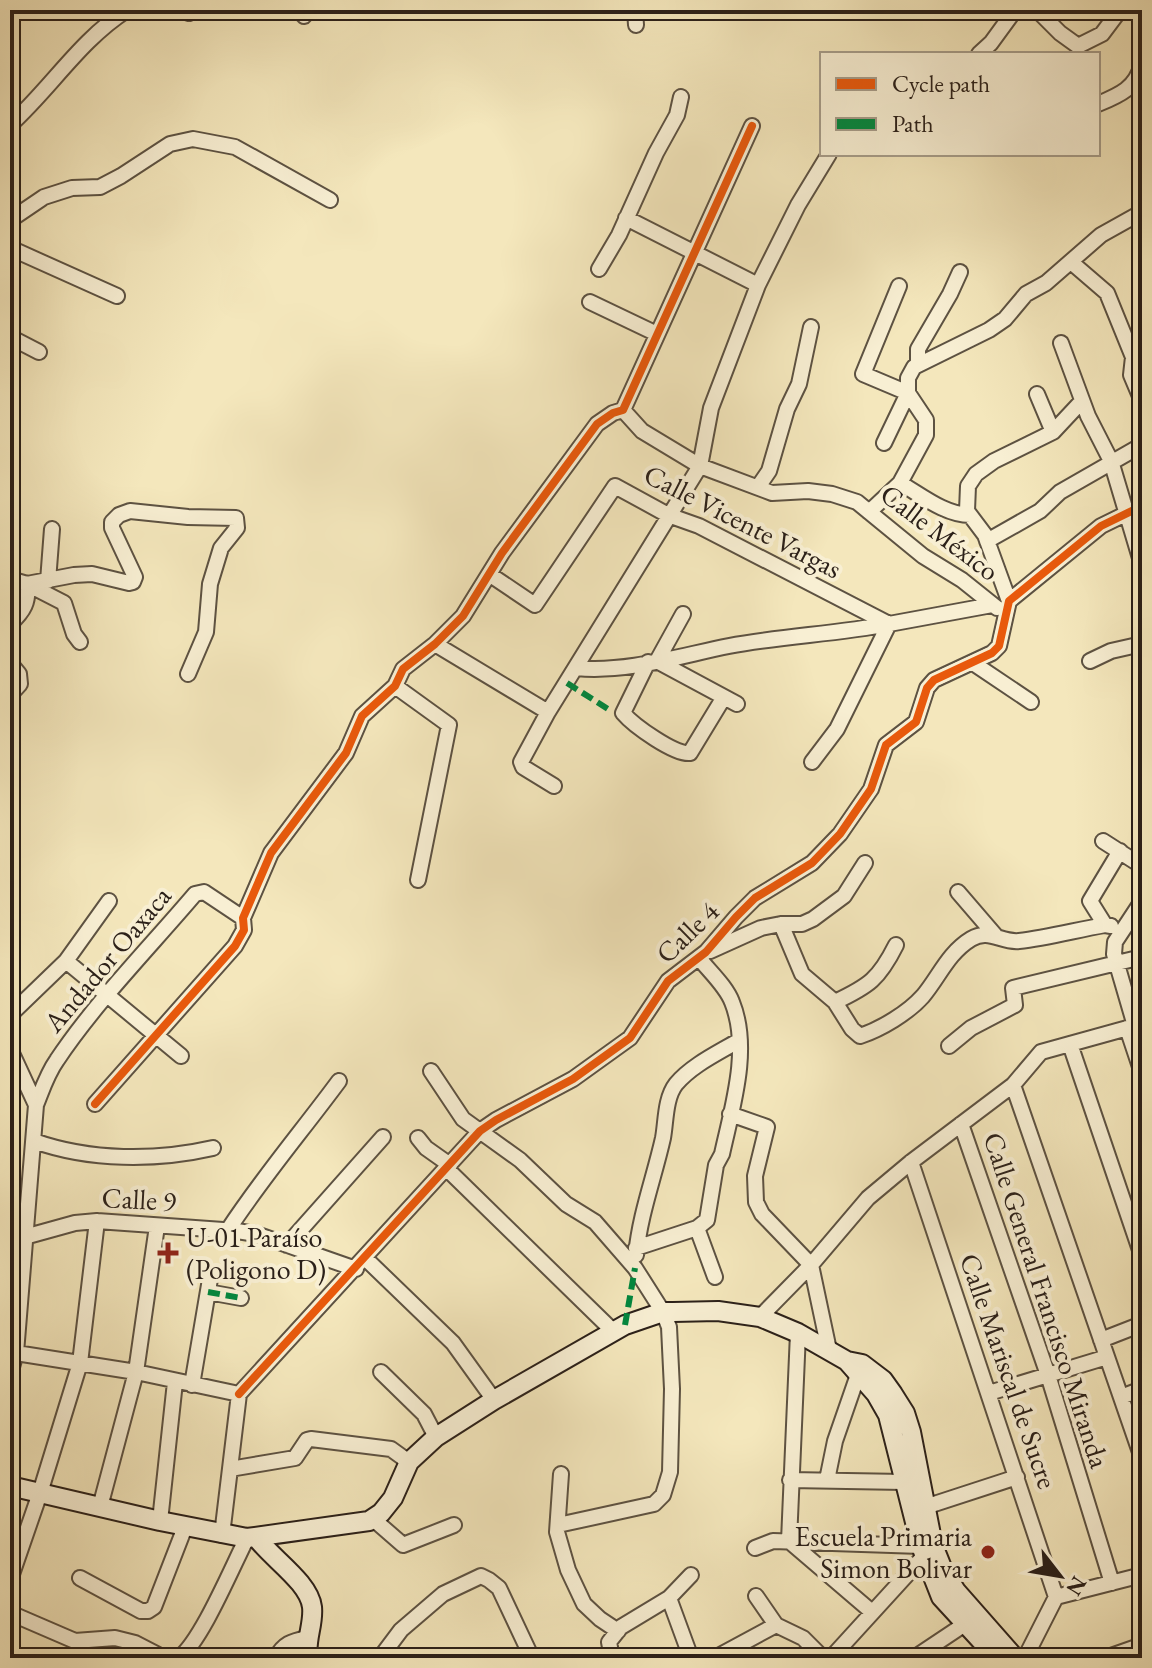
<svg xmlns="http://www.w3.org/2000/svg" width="1152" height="1668" font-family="'EB Garamond',serif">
<rect width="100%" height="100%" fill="#f4e7bc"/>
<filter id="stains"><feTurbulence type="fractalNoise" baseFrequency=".0025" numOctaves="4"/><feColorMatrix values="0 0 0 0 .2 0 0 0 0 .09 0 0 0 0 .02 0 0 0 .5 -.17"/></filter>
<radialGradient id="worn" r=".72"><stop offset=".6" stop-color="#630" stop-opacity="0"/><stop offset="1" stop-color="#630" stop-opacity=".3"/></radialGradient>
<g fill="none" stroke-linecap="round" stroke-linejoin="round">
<!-- street casing -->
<g stroke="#5d5242" stroke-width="18">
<path id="street" d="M 181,10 L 189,13
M 635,10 L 636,25
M 1037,10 L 1060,33 L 1078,46 L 1102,34 L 1120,10
M 304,16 L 308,10
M 979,54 L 991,43 L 1015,10
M 1098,104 C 1120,95 1136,88 1142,64
M 10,125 C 51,88 80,40 127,10
M 626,218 L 758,285
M 10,225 L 13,218 L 44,197 L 72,188 L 100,187 L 121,176 L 170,144 L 193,139 L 235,147 L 330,200
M 10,248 L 117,296
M 1071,262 L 1107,293 L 1133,357 L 1131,375 L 1142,401
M 599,269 L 619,235 L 656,153 L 677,115 L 681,97
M 590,302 L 657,334
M 10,337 L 39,352
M 1061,343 L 1088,416 L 1111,461 L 1142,565
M 918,364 L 918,349 L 950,294 L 960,272
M 1037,394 L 1053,432
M 623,410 L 642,431 L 700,466 L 772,493 L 808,491 L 832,494 L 857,502 L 923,556 L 962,580 L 997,608
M 884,443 L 908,393 L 863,374 L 899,286
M 900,483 C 921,495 945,515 970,515
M 758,487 L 769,471 L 787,409 L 799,384 L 811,327
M 869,512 L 900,483 L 926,435 L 926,420 L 908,393 L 908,378 L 914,367 L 989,330 L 1005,319 L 1026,294 L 1046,283 L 1101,235 L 1135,216
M 987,541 L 1040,511 L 1060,492 L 1142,445
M 489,574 L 535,605 L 615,486 L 668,515 L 699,526 L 889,624 L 992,605
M 10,579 L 27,584 L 64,603 L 74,634 L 80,642
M 48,581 L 52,529
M 27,584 L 74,575 L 92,574 L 129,583 L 133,582 L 135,577 L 112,528 L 112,522 L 119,515 L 130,511 L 188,517 L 236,518 L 237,528 L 221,548 L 210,584 L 206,632 L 188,674
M 1009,601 L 985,535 L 967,511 L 968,486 L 976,474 L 994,461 L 1053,432 L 1082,401
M 683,614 L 657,661 L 737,704
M 10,624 C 24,611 29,602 27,584
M 435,644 L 548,712
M 1090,661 L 1111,651 L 1142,644
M 648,662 L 623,713 C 634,726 675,755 690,753 L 724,697
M 10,663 L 19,674 L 20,684 L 10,695
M 973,663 L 1031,702
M 576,668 C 627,673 679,656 729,646 C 782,636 836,634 889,624
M 395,686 L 449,725 L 418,880
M 812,762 L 837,729 L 889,624
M 554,786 L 523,767 L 521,762 L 548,712 L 700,466 L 711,408 L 758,285 L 798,205 L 829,154
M 1103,841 L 1142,866
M 958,892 L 995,935
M 781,924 L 802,974 L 835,1002 L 852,1029 L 860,1036 C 881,1029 908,1013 923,996 C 939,977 948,953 971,939 C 989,928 1001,943 1019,941 C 1047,938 1076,930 1105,925
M 1111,926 L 1105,925 L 1090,901 L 1120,851
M 710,951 L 761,928 L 781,924 L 802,924 L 813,919 L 844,896 L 865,863
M 66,961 L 181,1056
M 835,1002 C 869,986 879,979 896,945
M 10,1015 L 66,961 L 109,901
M 1135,1026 L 1114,954 L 1115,942 L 1142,901
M 1127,1028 L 1142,1073
M 1070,1044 L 1142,1256
M 949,1046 L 971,1028 L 1015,1005 L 1013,988 L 1142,957
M 10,1049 L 36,1105
M 431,1071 L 463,1119 L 520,1160 L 566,1204 L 595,1222 L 635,1268 L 663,1312 L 669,1327 L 672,1389 L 670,1472 L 663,1495 L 654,1504 L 558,1525
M 1013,1085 L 1142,1458
M 95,1104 L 235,946 L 244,930 L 243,918 L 271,853 L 346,753 L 362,716 L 395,686 L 403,669 L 435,644 L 463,616 L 502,553 L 597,424 L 613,413 L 623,410 L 752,126
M 730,1114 L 767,1127 L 755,1176 L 756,1202 L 762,1214 L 811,1265 L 829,1350
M 961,1124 L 1048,1375 L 1112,1583
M 418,1138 L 426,1148 L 450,1165
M 34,1141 C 90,1161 156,1161 213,1148
M 911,1162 L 1056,1597
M 447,1169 L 614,1332
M 697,1228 L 715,1277
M 228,1230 C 262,1178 302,1131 339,1081
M 10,1241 L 75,1223 L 97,1221 L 237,1231 L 256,1234 L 356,1269
M 287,1245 L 383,1137
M 636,1248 L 697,1228 L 707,1220 L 716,1165 L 722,1154 C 732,1108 751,1049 732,1002 C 726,986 709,971 699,958
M 636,1255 C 640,1214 654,1178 663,1138 C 666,1122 665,1098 676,1084 C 692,1065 718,1053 738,1041
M 366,1259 L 453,1343 L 494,1400
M 208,1292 L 241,1298
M 760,1317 L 811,1265 L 868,1198 L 911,1162 L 1013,1085 L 1041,1052 L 1142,1024
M 798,1333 L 789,1541 L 872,1612
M 1101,1340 L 1142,1324
M 16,1353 L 136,1372 L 239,1394
M 381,1372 L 424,1414 L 436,1437
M 10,1374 L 16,1353 L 36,1105 C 42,1090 47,1074 57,1060 C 95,1003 150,947 195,894 L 204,892 L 243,918
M 192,1385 L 210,1279
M 989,1393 L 1107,1357
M 239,1394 L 480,1131 L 496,1120 L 573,1079 L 630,1038 L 668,981 L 706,952 L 736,917 L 755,898 L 812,863 L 840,834 L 871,789 L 886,745 L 916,722 L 927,688 L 934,680 L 992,653 L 999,646 L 1009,601 L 1101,526 L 1142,506
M 1121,1397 L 1142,1389
M 230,1469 L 295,1458 L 307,1440 L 311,1439 L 391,1449 L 409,1462
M 561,1474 L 557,1532 L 568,1570 L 584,1604 L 600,1619 L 618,1631
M 790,1480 L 904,1482
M 827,1480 L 835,1441 L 861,1366
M 100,1507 L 136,1372 L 157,1226
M 925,1507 L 1017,1477
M 372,1518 L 403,1545 L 454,1525
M 160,1521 L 175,1382
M 222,1535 L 239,1394
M 755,1548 L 773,1541 L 921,1546
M 80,1578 L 141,1611 L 148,1611 L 154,1607 L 185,1527
M 10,1580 L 40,1493 L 80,1363 L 97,1221
M 756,1596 L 776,1625
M 669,1598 L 691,1658
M 10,1613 L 75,1641 L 115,1638 L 135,1643 L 164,1658
M 776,1625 L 803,1638 L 823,1658
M 10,1656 L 13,1658
M 179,1658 C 202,1640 232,1567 247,1538
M 276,1658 C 283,1644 292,1641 307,1638
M 380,1658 L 401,1630 L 443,1594 L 481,1576 L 489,1580 L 499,1588 L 531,1656
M 612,1658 L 609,1642 L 621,1627 L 669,1598 L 691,1575
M 715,1658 L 776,1625
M 831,1658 L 924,1556
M 914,1658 L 965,1624
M 1025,1658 L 1056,1597 L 1142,1575
M 1105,1658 L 1142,1645"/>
</g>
<!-- secondary casing -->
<g stroke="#2b2019" stroke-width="22">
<path id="secondary" d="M 847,1361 L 876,1394 L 888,1415 L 921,1546 L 941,1597 L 997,1658
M 10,1486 L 160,1521 L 247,1538 L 369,1521 L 381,1513 L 393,1498 L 409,1462 L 436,1437 L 494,1400 L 625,1325 L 663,1312 L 673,1312 L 718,1311 L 760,1317 L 798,1333 L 847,1361 L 862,1364 L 883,1380 L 893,1394 L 905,1413 L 911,1432 L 933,1545 L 943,1570 L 956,1591 L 1015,1658
M 256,1537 C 271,1558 309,1582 312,1607 C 314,1624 305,1640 308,1658"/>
</g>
<!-- street -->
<use href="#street" stroke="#f8efd3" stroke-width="14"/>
<!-- secondary -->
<use href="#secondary" stroke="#f8efd3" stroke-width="18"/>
<!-- quiet -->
<path stroke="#00873e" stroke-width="6" stroke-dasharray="12 6" stroke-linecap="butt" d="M 567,683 L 608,709
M 208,1292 L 241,1298
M 625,1325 L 635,1268
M 10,1656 L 13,1658"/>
<!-- cycleway casing -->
<g stroke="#f8efd3" stroke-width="13">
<path id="cycleway" d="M 95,1104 L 235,946 L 244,930 L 243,918 L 271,853 L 346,753 L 362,716 L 395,686 L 403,669 L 435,644 L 463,616 L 502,553 L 597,424 L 613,413 L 623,410 L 752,126
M 239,1394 L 480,1131 L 496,1120 L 573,1079 L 630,1038 L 668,981 L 706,952 L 736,917 L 755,898 L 812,863 L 840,834 L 871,789 L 886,745 L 916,722 L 927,688 L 934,680 L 992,653 L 999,646 L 1009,601 L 1101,526 L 1142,506"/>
</g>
<!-- cycleway -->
<use href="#cycleway" stroke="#e8590c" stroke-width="8"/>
</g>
<!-- markers -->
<g fill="#8f2418" stroke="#f8efd3" stroke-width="3">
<path d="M164 1241h8v8h8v8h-8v8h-8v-8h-8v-8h8z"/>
<circle cx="988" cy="1552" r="8"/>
</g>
<g text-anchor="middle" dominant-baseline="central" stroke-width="8" stroke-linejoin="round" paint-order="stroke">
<!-- street labels -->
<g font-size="28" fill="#2b2019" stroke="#f8efd3">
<text transform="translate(743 521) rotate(27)">Calle Vicente Vargas</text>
<text transform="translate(940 532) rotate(37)">Calle México</text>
<text transform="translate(687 932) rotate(-44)">Calle 4</text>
<text transform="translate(107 959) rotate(-50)">Andador Oaxaca</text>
<text transform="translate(139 1199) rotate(3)">Calle 9</text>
<text transform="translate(1047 1300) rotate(72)">Calle General Francisco Miranda</text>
<text transform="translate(1009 1371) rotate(71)">Calle Mariscal de Sucre</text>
</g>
<!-- poi labels -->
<g font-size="28" fill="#2b2019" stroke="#f8efd3" text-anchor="start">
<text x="186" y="1237">U-01 Paraíso<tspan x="186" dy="32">(Poligono D)</tspan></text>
<text x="972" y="1536" text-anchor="end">Escuela Primaria<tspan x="972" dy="32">Simon Bolivar</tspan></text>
</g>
</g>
<!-- margin -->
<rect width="1152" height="1668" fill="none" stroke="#f4e7bc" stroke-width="40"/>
<rect x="12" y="12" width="1128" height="1644" fill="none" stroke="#2b2019" stroke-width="4"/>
<rect x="20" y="20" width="1112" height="1628" fill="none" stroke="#2b2019" stroke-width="2"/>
<!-- legend -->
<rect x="820" y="52" width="280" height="104" fill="#f8efd3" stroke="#a69c89" stroke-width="2"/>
<rect x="836" y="78" width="40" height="12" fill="#e8590c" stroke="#a69c89" stroke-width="2"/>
<text x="892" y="92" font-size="24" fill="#2b2019">Cycle path</text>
<rect x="836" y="118" width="40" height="12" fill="#00873e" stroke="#a69c89" stroke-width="2"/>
<text x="892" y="132" font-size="24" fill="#2b2019">Path</text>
<!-- north arrow -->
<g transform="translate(1060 1576) rotate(121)" stroke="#f8efd3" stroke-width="6" paint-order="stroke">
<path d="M0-6L14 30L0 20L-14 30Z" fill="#2b2019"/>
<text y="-12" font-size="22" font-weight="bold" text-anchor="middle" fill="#2b2019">N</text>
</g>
<rect width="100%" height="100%" filter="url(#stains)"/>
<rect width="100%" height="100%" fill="url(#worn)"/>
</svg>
